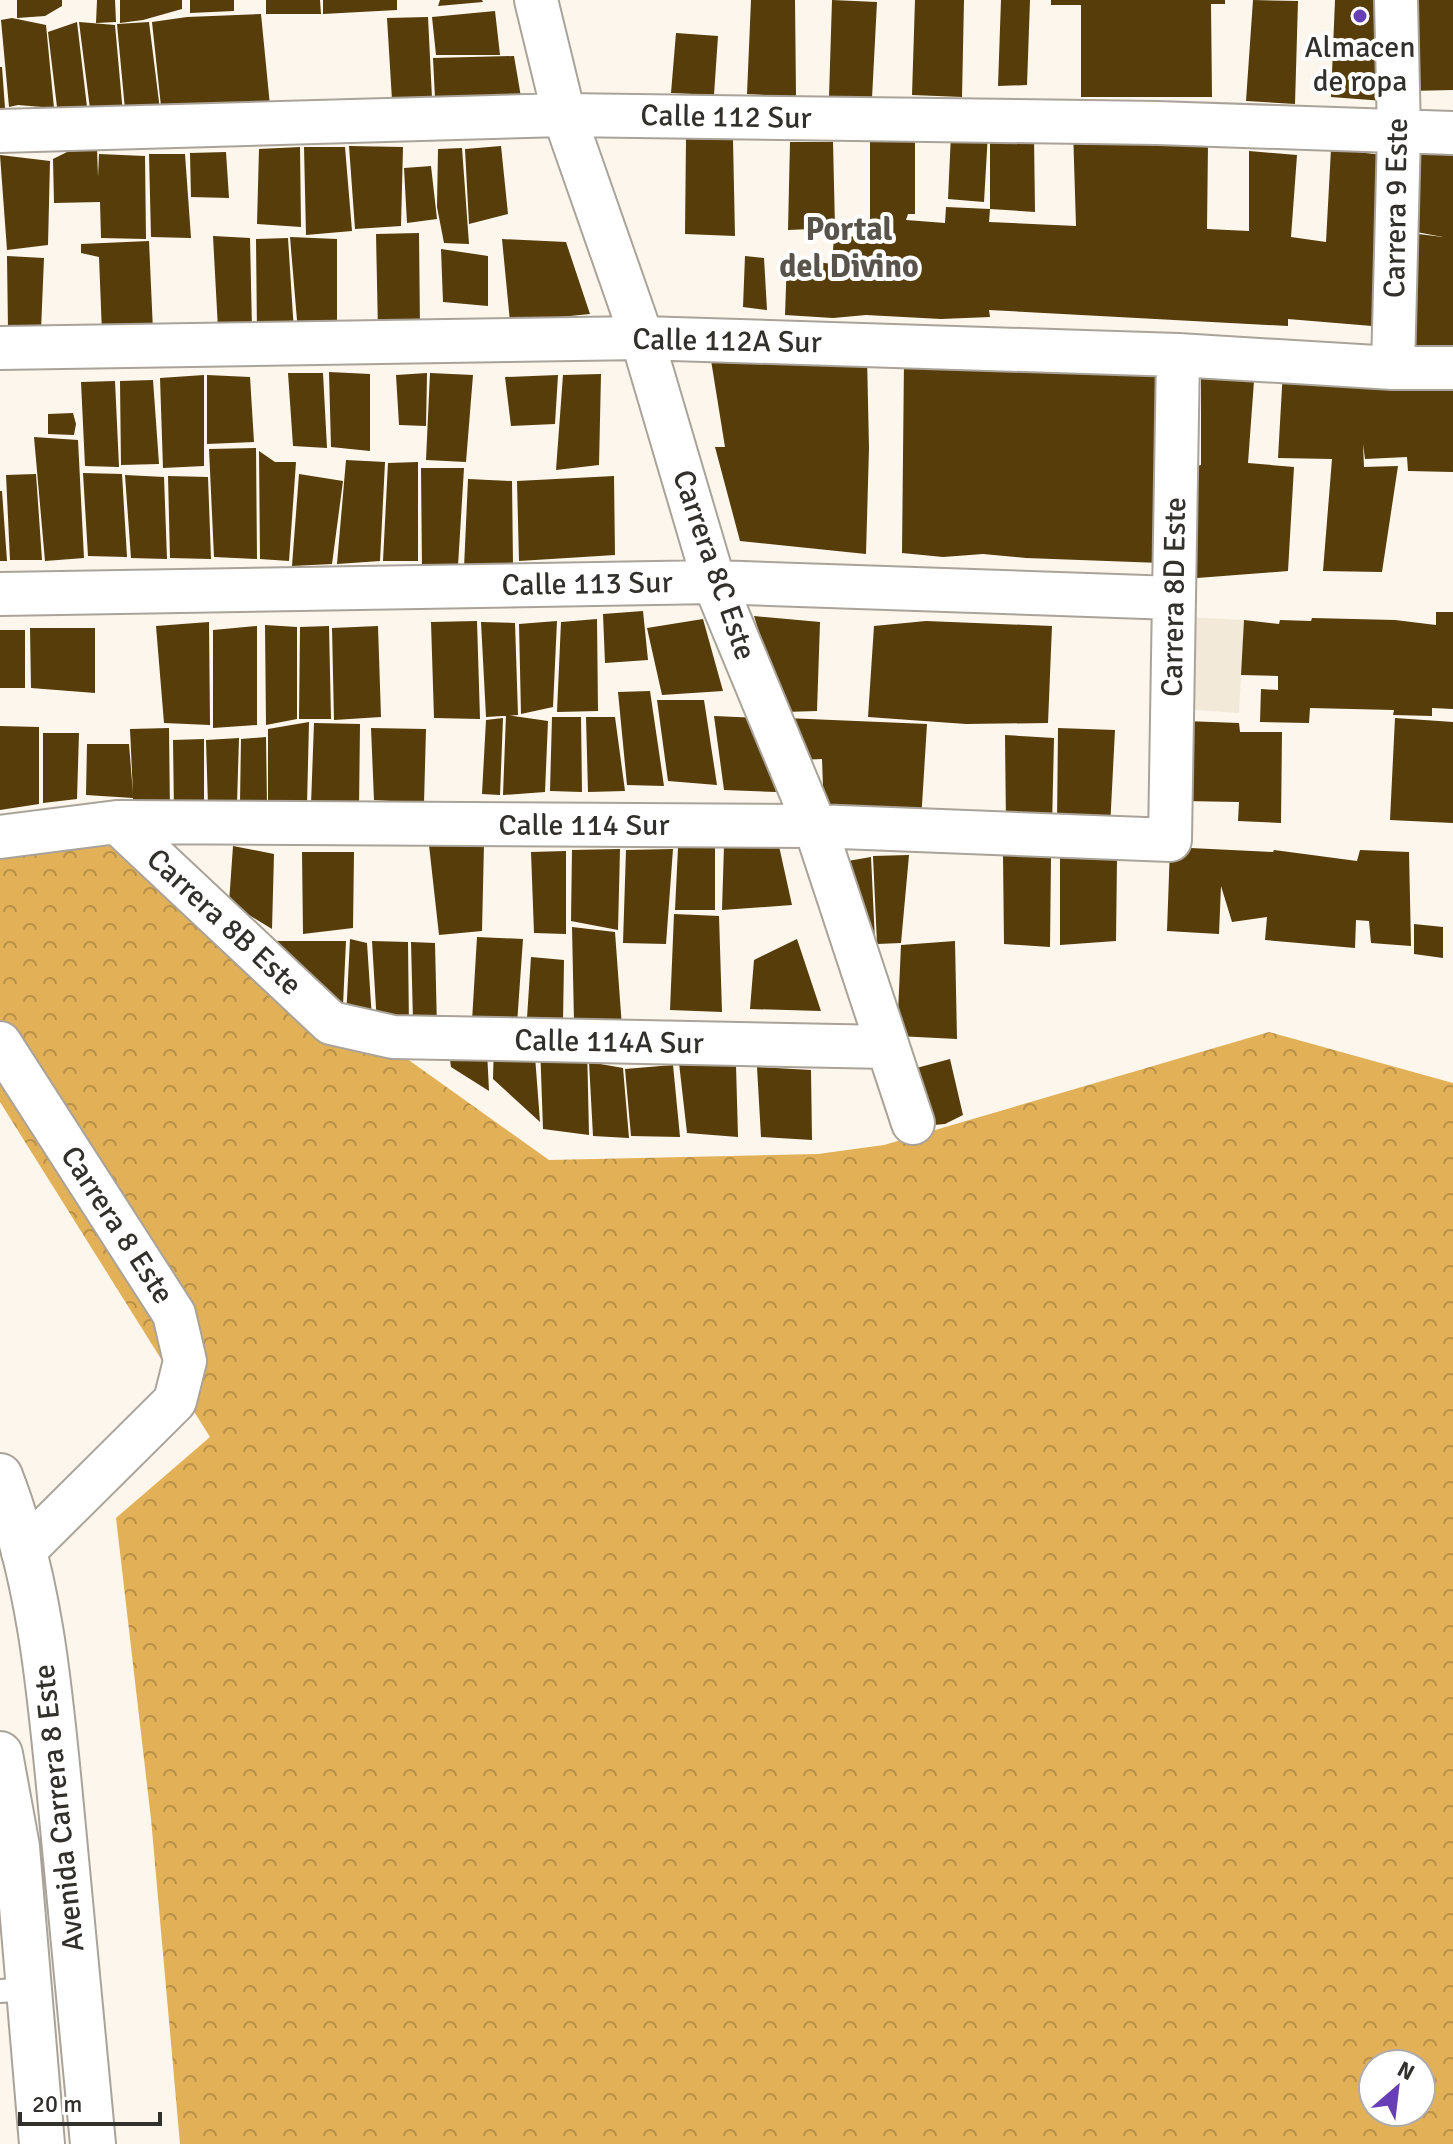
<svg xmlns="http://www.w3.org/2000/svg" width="1453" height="2144" font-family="Signika,sans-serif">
<defs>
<pattern id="forest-crowns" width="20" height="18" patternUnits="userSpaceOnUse" patternTransform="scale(2)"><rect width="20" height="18" fill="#e2b057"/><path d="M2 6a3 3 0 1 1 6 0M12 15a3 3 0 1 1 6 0" fill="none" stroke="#b89048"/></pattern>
</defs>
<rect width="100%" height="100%" fill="#fcf6ec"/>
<!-- built -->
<path fill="#f3e9d9" d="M 1188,617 L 1244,620 L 1239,713 L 1182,709 Z"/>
<!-- forest -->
<path fill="url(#forest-crowns)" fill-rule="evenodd" d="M 0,833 L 105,835 L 253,949 L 549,1160 L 818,1154 L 884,1145 L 1269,1032 L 1453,1083 L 1453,2144 L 180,2144 L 151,1819 L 116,1518 L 210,1437 L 0,1102 ZM 1373,2064 L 1421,2064 L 1421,2112 L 1373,2112 Z"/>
<!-- building -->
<path fill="#563d0a" d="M 17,0 L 62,0 L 62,6 L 45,16 L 17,18 Z
M 97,0 L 115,0 L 116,22 L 96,23 Z
M 120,0 L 182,0 L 182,9 L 143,20 L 120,23 Z
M 190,0 L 234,0 L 234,11 L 190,13 Z
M 266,0 L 320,0 L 321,14 L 266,14 Z
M 323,0 L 397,0 L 397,10 L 323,14 Z
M 440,0 L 482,0 L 483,2 L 438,6 Z
M 751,0 L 795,0 L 796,97 L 747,94 Z
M 832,0 L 877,2 L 872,98 L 829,97 Z
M 915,0 L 964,0 L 962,97 L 912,95 Z
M 1001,0 L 1030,0 L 1027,85 L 998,86 Z
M 1051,0 L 1225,0 L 1225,4 L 1211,4 L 1212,97 L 1081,97 L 1081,5 L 1051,5 Z
M 1253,0 L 1298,1 L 1295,104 L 1246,101 Z
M 1335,0 L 1386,0 L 1384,101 L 1331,97 Z
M 1406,0 L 1453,0 L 1453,90 L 1408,91 Z
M 495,11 L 500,55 L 436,55 L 432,17 Z
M 261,14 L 271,116 L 163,125 L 152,22 L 187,17 Z
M 428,17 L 432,98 L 392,100 L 387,18 Z
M 12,18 L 46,25 L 54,108 L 18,105 L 9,107 L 1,20 Z
M 77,22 L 89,124 L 57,107 L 48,32 Z
M 79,22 L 115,25 L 124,125 L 90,109 Z
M 149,22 L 161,118 L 126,120 L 117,24 Z
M 676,33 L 718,36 L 714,95 L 671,93 Z
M 514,56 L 521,97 L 435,98 L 433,58 Z
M 0,67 L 2,67 L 5,108 L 0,108 Z
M 1073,129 L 1208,144 L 1207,229 L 1249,231 L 1249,151 L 1297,155 L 1291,237 L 1326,242 L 1331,149 L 1383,155 L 1372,326 L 1288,319 L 1288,326 L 989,310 L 990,317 L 941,319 L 866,315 L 833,318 L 785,315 L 787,258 L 832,264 L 834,237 L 870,236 L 870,135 L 915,138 L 915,214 L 908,214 L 906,220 L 945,223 L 946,207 L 990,209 L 989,222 L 1076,226 Z
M 988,133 L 984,202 L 948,199 L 951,134 Z
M 990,136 L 1034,136 L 1035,212 L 990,209 Z
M 686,139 L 733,140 L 735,236 L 685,234 Z
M 1406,139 L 1453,139 L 1453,347 L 1409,346 L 1410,233 L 1443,237 L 1406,230 Z
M 790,142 L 833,142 L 835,228 L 788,230 Z
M 349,146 L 403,147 L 401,226 L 355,229 Z
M 501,146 L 508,214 L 469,224 L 465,149 Z
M 300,147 L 301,227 L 257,224 L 259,149 Z
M 304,147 L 345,147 L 352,231 L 306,235 Z
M 462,148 L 469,244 L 444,243 L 437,207 L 438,149 Z
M 97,149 L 98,177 L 99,154 L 145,156 L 146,239 L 101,238 L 100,202 L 54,203 L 53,159 L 67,152 Z
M 226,152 L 229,198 L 191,197 L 190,153 Z
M 149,154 L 185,154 L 191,238 L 151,237 Z
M 0,155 L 50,161 L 48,245 L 7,250 Z
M 431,166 L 437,219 L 407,223 L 404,168 Z
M 419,233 L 420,330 L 378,331 L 376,234 Z
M 213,236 L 250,238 L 252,329 L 218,329 Z
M 290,237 L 337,239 L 337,330 L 298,332 Z
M 288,238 L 294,332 L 257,333 L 256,239 Z
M 502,239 L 566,242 L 590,314 L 510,322 Z
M 149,241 L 153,331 L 102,333 L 99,257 L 81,253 L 81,244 Z
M 441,249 L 488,256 L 488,306 L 443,302 Z
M 7,256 L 44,258 L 41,330 L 8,330 Z
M 745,256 L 764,258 L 767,310 L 743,307 Z
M 710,354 L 867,357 L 869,448 L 866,554 L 740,541 L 715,447 L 725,447 Z
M 904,361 L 1166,370 L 1161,563 L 1026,558 L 983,554 L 943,557 L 902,553 Z
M 1283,370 L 1453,385 L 1453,472 L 1408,471 L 1407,457 L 1365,459 L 1363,444 L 1364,467 L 1398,466 L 1382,572 L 1323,571 L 1332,459 L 1278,458 Z
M 329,372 L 370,374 L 370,451 L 331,447 Z
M 288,373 L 323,373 L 327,448 L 293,446 Z
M 427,373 L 426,426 L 399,425 L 396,375 Z
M 430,373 L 473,375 L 466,462 L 426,460 Z
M 601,374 L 599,465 L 556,470 L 563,375 Z
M 204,375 L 204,466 L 163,468 L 160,378 Z
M 207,375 L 250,377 L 254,442 L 207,444 Z
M 558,375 L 555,424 L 511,426 L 505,377 Z
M 1201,378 L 1254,381 L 1248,463 L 1294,467 L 1288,571 L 1197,578 L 1197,466 L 1201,465 Z
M 153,380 L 159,464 L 121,465 L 120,381 Z
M 115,381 L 119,467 L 85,466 L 81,382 Z
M 73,413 L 76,424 L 74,435 L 48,434 L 48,414 Z
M 34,437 L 78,440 L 84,558 L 45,561 Z
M 256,448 L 257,559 L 214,557 L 209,449 Z
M 259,451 L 275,462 L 296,462 L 289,561 L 260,559 Z
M 346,460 L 385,462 L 380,561 L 337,564 Z
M 418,462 L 418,561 L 383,561 L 388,463 Z
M 421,468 L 464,468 L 458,566 L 422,570 Z
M 83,473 L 122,474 L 127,557 L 88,556 Z
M 36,474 L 42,560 L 10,560 L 6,475 Z
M 299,474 L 343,481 L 332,564 L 292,566 Z
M 125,475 L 164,477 L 167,559 L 131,558 Z
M 168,476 L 208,477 L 211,559 L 170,558 Z
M 614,476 L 615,555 L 519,561 L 517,481 Z
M 468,479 L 512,481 L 513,565 L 464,568 Z
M 0,491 L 2,491 L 7,561 L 0,561 Z
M 643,611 L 648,660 L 605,663 L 603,614 Z
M 1436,612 L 1453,612 L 1453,709 L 1432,708 L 1432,716 L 1393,715 L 1394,710 L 1310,708 L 1309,723 L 1260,722 L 1261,689 L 1278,690 L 1278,676 L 1241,675 L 1244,620 L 1279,624 L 1280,620 L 1311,621 L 1312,618 L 1395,620 L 1436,625 Z
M 754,616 L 820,622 L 817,711 L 784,712 Z
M 597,619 L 598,711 L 557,712 L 561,622 Z
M 703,619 L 723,691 L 662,695 L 647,628 Z
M 477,621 L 480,719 L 434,718 L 431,622 Z
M 557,621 L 553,707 L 521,714 L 519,624 Z
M 926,621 L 1052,626 L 1048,723 L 966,724 L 868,717 L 874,626 Z
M 209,622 L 210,725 L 164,723 L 156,626 Z
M 481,622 L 515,623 L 518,715 L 486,717 Z
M 265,625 L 297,627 L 297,719 L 266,725 Z
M 257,626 L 257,725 L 213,728 L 213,630 Z
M 329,626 L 331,719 L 299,719 L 300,627 Z
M 378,626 L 381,717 L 334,720 L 332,628 Z
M 30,628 L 95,628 L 95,693 L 31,688 Z
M 0,630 L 25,630 L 25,688 L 0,688 Z
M 650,691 L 664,786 L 627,785 L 618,692 Z
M 657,700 L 704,700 L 717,785 L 668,781 Z
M 506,715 L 548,721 L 545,792 L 503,795 Z
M 714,716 L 759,718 L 776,792 L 724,790 Z
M 552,717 L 581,717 L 582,792 L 550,791 Z
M 586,717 L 615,717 L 625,791 L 588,792 Z
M 503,718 L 500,795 L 482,794 L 486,720 Z
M 785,718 L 927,724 L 921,821 L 824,815 L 822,759 L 798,760 Z
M 1395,718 L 1453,722 L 1453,823 L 1390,820 Z
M 1185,721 L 1239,723 L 1240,732 L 1282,732 L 1281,823 L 1238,821 L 1239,802 L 1184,801 Z
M 309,722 L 307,805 L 268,803 L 268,729 Z
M 314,723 L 360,724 L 359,808 L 311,805 Z
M 0,726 L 39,727 L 39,804 L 0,810 Z
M 169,728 L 170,815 L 134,814 L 133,798 L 86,795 L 87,744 L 129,744 L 133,794 L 130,729 Z
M 371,728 L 426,729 L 424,803 L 374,800 Z
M 1058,728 L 1115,730 L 1110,828 L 1057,826 Z
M 43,733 L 79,733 L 77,799 L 43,803 Z
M 1005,735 L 1054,738 L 1052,827 L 1006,825 Z
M 266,737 L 267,804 L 240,803 L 241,739 Z
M 239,738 L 237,804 L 208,805 L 206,740 Z
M 204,739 L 204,812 L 174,812 L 173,740 Z
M 777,837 L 792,905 L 722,910 L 724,846 Z
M 484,843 L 482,931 L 439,935 L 429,845 Z
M 715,844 L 715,910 L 675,910 L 678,848 Z
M 233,846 L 274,854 L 272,929 L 229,903 Z
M 1170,847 L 1273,852 L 1274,850 L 1357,861 L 1360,850 L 1409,852 L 1411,946 L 1371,943 L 1369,921 L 1356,920 L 1355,948 L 1265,940 L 1267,917 L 1232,922 L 1221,886 L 1219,934 L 1167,931 Z
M 620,849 L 618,930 L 571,921 L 572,850 Z
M 673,849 L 666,944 L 623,943 L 626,850 Z
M 566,851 L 566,934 L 534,933 L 531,852 Z
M 302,852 L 354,852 L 353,928 L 303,934 Z
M 909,855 L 901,943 L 877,944 L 873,856 Z
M 1003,855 L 1051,858 L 1050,947 L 1004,944 Z
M 1060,855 L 1117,858 L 1116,941 L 1060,945 Z
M 871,857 L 875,941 L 830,864 Z
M 674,914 L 719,916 L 722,1012 L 670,1010 Z
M 1414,924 L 1443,927 L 1443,958 L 1414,954 Z
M 572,927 L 615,932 L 622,1027 L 574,1021 Z
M 477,937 L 523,939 L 517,1024 L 472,1021 Z
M 350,939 L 367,943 L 372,1019 L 346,1019 Z
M 797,939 L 821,1011 L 750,1009 L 754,960 Z
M 267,941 L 346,941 L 343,1005 L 326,997 Z
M 372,941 L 408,942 L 409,1028 L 377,1024 Z
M 955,941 L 957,1039 L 897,1036 L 901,945 Z
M 411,942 L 435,943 L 437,1028 L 413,1021 Z
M 531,957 L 564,960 L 563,1022 L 527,1018 Z
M 494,1041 L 534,1043 L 540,1122 L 493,1079 Z
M 540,1044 L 587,1045 L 589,1135 L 543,1129 Z
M 448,1045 L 487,1051 L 489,1091 L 451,1067 Z
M 950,1059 L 963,1115 L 945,1124 L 923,1126 L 909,1070 Z
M 589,1062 L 623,1068 L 629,1138 L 593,1136 Z
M 679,1063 L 736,1065 L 738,1137 L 687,1133 Z
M 673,1065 L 680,1137 L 631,1136 L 625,1069 Z
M 757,1067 L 811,1070 L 812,1140 L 761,1137 Z"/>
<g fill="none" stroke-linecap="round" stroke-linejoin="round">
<!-- service casing -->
<g stroke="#a9a39a" stroke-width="26">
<path id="service" d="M 0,1991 L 29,1989"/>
</g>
<!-- minor casing -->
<g stroke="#a9a39a" stroke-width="46">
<path id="minor" d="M 536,0 L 564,115 L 642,338 L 714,582 L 815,826 L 913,1123
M 0,131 L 564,115 L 1157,123 L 1453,133
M 0,348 L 642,338 L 1178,355 L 1393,368 L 1453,368
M 1393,368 L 1399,133 L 1396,0
M 0,594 L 714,582 L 1174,598
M 117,822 L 331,1023 L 393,1037 L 888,1047
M 0,837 L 117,822 L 815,826 L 1170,840 L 1178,355
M 0,1043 L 174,1314 L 185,1361 L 175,1401 L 23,1552"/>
</g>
<!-- trunk casing -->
<g stroke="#a9a39a" stroke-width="48">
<path id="trunk" d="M 0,1476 C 42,1583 51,1703 62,1817 C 72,1926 82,2035 93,2144
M 0,1754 L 17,1847 L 42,2144"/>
</g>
<!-- service -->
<use href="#service" stroke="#fff" stroke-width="22"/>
<!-- minor -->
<use href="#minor" stroke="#fff" stroke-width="42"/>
<!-- trunk -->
<use href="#trunk" stroke="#fff" stroke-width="44"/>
</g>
<!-- markers -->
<circle fill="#683eb6" stroke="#fff" stroke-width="3" cx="1360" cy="16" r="8"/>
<g text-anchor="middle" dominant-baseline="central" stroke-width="8" stroke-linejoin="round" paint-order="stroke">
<!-- poi labels -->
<g font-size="30" fill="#32302c" stroke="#fff">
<text x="1360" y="47">Almacen<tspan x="1360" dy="34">de ropa</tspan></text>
</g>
<!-- street labels -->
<g font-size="30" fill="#32302c" stroke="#fff">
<text transform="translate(726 117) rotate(1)">Calle 112 Sur</text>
<text transform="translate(1396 208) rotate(-89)">Carrera 9 Este</text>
<text transform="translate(727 341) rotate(1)">Calle 112A Sur</text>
<text transform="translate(714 565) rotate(71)">Carrera 8C Este</text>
<text transform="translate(587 584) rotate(-1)">Calle 113 Sur</text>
<text transform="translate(1174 597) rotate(-89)">Carrera 8D Este</text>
<text x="584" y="825">Calle 114 Sur</text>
<text transform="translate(224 922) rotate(43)">Carrera 8B Este</text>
<text transform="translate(609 1042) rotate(1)">Calle 114A Sur</text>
<text transform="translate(117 1225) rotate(57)">Carrera 8 Este</text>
<text transform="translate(59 1808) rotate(-96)">Avenida Carrera 8 Este</text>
</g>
<!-- neighbourhood labels -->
<g font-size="32" font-weight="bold" fill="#58534b" stroke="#fff">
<text x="849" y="229">Portal<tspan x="849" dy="37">del Divino</tspan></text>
</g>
</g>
<!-- north arrow -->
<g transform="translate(1397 2088) rotate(28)"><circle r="38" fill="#ffffff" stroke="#adacab" stroke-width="2"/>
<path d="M0-6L14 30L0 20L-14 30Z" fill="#683eb6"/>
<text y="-12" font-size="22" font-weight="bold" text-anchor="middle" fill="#32302c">N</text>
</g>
<!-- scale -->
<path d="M20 2112v12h140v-12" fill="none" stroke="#32302c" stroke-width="4"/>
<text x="32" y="2112" font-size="24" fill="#32302c" stroke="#ffffff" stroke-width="6" paint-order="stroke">20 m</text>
</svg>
